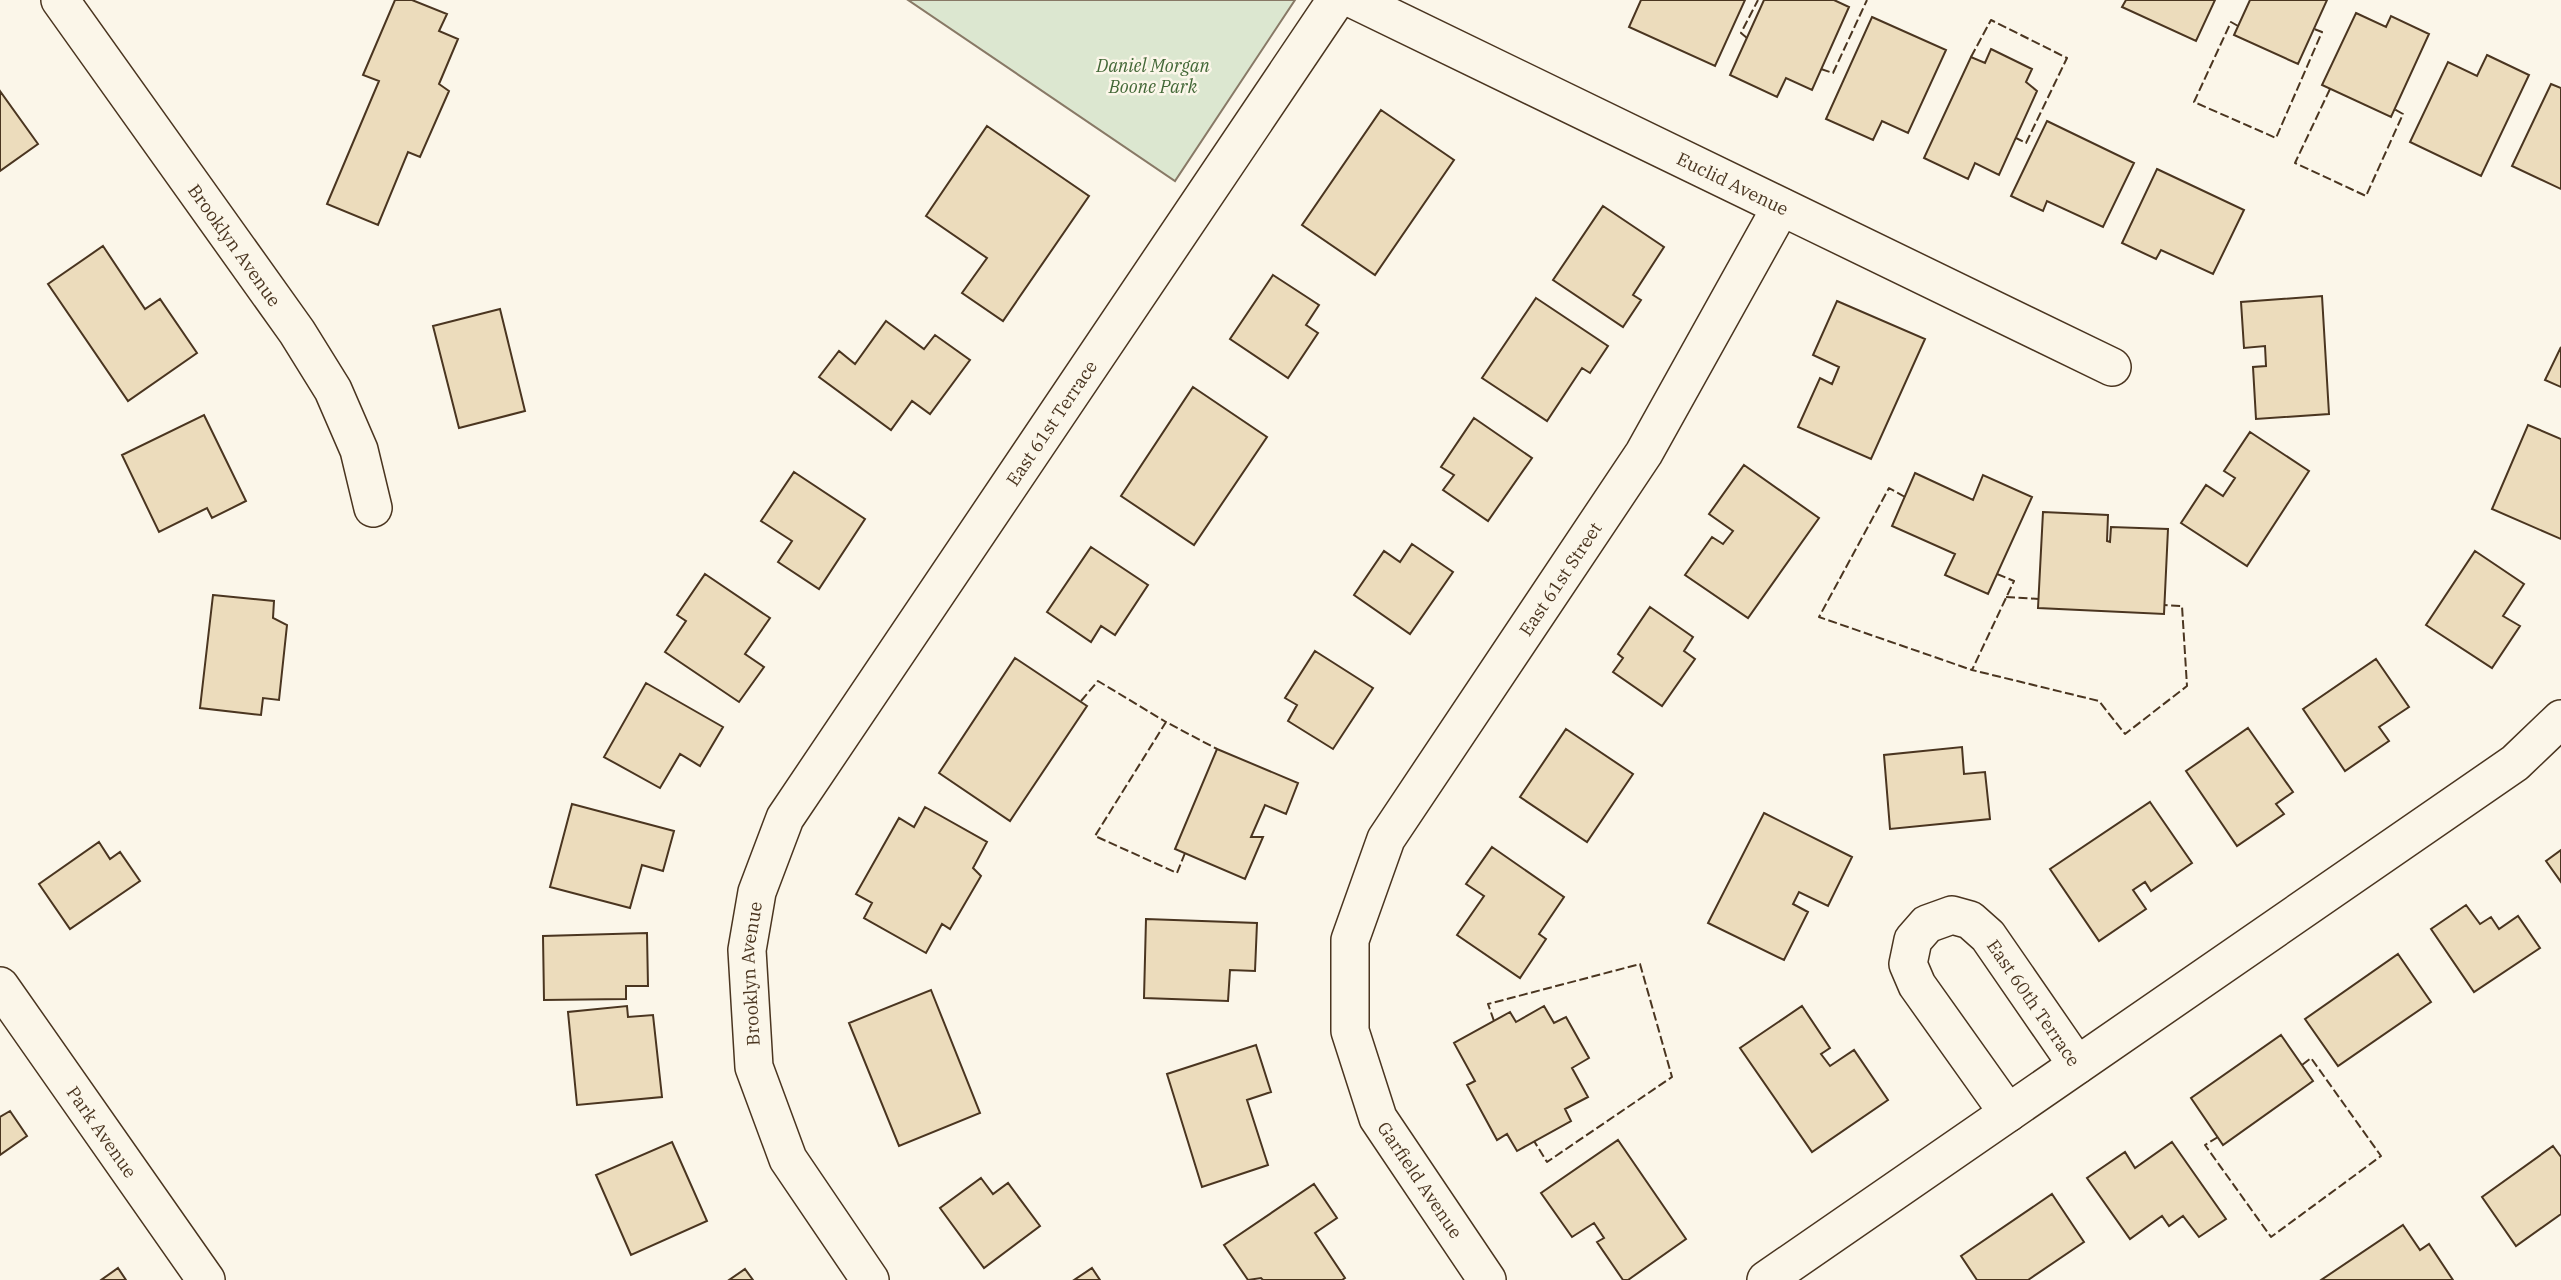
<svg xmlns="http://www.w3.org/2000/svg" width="2561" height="1280" font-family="'IBM Plex Serif',serif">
<rect width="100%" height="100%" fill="#fbf6e9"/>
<!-- green -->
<path fill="#dce7d0" stroke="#887966" stroke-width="2" d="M 908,0 L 1295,0 L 1175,181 Z"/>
<!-- building -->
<path fill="#ecdcbc" stroke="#4a3520" stroke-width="2" d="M 395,0 L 412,0 L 447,14 L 439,31 L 458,39 L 439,84 L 449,91 L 420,157 L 408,152 L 378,225 L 327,204 L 379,81 L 363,75 Z
M 1641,0 L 1745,0 L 1715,66 L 1629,27 Z
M 1764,0 L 1834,0 L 1849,7 L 1812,90 L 1786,78 L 1777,97 L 1730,75 Z
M 2126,0 L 2215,0 L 2196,41 L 2122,7 Z
M 2250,0 L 2327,0 L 2298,64 L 2234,35 Z
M 2356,13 L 2386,27 L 2391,16 L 2429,34 L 2391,117 L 2322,85 Z
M 1872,17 L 1946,50 L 1908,133 L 1882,121 L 1873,140 L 1826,119 Z
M 1991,49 L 2032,69 L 2026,82 L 2037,91 L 1999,175 L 1975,163 L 1968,179 L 1924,158 L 1971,57 L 1985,63 Z
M 2487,55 L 2529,75 L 2481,176 L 2410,142 L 2448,62 L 2477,76 Z
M 2551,84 L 2561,88 L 2561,189 L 2512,166 Z
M 0,91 L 38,144 L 0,171 Z
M 1381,110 L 1454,160 L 1375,275 L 1302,225 Z
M 2047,121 L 2134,163 L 2103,227 L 2047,201 L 2043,211 L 2011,196 Z
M 987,126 L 1089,196 L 1003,321 L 962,293 L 987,258 L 926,216 Z
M 2157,169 L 2244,210 L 2213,274 L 2161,250 L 2156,259 L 2122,243 Z
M 1603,206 L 1664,247 L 1633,295 L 1641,300 L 1623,327 L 1553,280 Z
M 103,246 L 145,309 L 160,299 L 197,353 L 128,401 L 48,284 Z
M 1273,275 L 1319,305 L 1306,325 L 1318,333 L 1288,378 L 1230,339 Z
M 2322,296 L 2329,414 L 2256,419 L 2253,367 L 2266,366 L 2265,346 L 2244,348 L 2241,302 Z
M 1536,298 L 1608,346 L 1590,373 L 1582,368 L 1547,421 L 1482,378 Z
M 1837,301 L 1925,339 L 1871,459 L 1798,427 L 1820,378 L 1832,384 L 1839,367 L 1813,355 Z
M 500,309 L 525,411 L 459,428 L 433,326 Z
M 886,321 L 924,349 L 935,335 L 970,360 L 930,414 L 912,401 L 891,430 L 819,377 L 839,351 L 855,364 Z
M 2561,347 L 2561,387 L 2545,380 Z
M 1193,387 L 1267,437 L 1194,545 L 1121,496 Z
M 204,415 L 246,501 L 212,518 L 207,508 L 159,532 L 122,455 Z
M 1474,418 L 1532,458 L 1488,521 L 1443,490 L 1454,475 L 1441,467 Z
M 2528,425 L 2561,439 L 2561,539 L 2492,509 Z
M 2250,432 L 2309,471 L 2247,566 L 2181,523 L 2206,485 L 2223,496 L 2235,478 L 2224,471 Z
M 1744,465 L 1819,518 L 1748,618 L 1685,575 L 1712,537 L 1723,544 L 1733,531 L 1709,514 Z
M 794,472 L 865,519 L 819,589 L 778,562 L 792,541 L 761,521 Z
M 1915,473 L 1973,500 L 1983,475 L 2032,497 L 1988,594 L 1945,575 L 1955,554 L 1892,526 Z
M 2043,512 L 2108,515 L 2107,541 L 2110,542 L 2111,527 L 2168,529 L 2164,614 L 2038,608 Z
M 1412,544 L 1453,572 L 1410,634 L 1354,595 L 1384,551 L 1400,562 Z
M 1091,547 L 1148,585 L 1115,635 L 1101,626 L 1091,642 L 1047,612 Z
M 2475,551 L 2524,584 L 2503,616 L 2520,626 L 2492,668 L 2426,625 Z
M 705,574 L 770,618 L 745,654 L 764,667 L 739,702 L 665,652 L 686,621 L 677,615 Z
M 213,595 L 274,601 L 273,618 L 287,625 L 279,700 L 263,698 L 261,715 L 200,708 Z
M 1650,607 L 1693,637 L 1684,651 L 1695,659 L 1662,706 L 1613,672 L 1623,658 L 1618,654 Z
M 1315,651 L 1373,688 L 1333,749 L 1288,721 L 1297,705 L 1285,698 Z
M 1015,658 L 1087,706 L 1010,821 L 939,773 Z
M 2376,659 L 2409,707 L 2379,727 L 2389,741 L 2345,771 L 2303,709 Z
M 646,683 L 723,727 L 700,766 L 680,754 L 660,788 L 604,757 Z
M 2248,728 L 2293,792 L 2276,804 L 2284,814 L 2237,846 L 2186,771 Z
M 1566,729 L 1633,774 L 1587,842 L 1520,797 Z
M 1962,747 L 1964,774 L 1985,772 L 1990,819 L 1890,829 L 1884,755 Z
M 1217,749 L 1298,783 L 1286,814 L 1265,805 L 1251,837 L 1263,837 L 1245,879 L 1175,849 Z
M 2150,802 L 2192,863 L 2151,891 L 2145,882 L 2133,890 L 2146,909 L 2099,941 L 2050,869 Z
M 572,804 L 674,831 L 663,871 L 642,865 L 630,908 L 550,887 Z
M 925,807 L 987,842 L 973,868 L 981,876 L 950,929 L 942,924 L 926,953 L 864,918 L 872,903 L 856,894 L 899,818 L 914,827 Z
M 1764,813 L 1852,857 L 1828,906 L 1799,892 L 1793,904 L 1808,912 L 1784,960 L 1708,923 Z
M 99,842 L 110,859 L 120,852 L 140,881 L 70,929 L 39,884 Z
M 1492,847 L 1564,897 L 1539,934 L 1546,939 L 1520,978 L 1457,935 L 1484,896 L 1466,884 Z
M 2561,850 L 2561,882 L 2546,861 Z
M 2466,905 L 2480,924 L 2491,917 L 2499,929 L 2518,916 L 2540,948 L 2474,992 L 2431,929 Z
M 1146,919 L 1257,923 L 1255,971 L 1230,970 L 1228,1001 L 1144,998 Z
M 647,933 L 648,986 L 626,986 L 626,999 L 544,1000 L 543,936 Z
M 2398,954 L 2431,1002 L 2338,1066 L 2305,1019 Z
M 931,990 L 980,1113 L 899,1146 L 849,1023 Z
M 627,1006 L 628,1017 L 653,1015 L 662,1097 L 577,1105 L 568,1012 Z
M 1544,1006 L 1554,1023 L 1566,1017 L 1589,1058 L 1572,1068 L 1588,1097 L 1565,1109 L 1571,1121 L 1517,1151 L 1507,1134 L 1497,1140 L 1467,1085 L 1475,1081 L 1454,1043 L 1510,1012 L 1516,1022 Z
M 1802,1006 L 1830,1048 L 1821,1054 L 1830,1066 L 1854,1050 L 1888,1100 L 1812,1152 L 1740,1048 Z
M 2281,1035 L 2313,1081 L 2223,1145 L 2191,1098 Z
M 1256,1045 L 1271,1092 L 1247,1100 L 1268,1165 L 1202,1187 L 1167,1074 Z
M 10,1111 L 27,1136 L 0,1155 L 0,1117 Z
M 1618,1140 L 1686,1239 L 1628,1280 L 1623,1280 L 1597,1242 L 1604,1238 L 1594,1223 L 1572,1237 L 1541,1193 Z
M 672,1142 L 707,1221 L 631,1255 L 596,1175 Z
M 2172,1142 L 2226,1219 L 2199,1237 L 2183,1216 L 2169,1226 L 2162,1216 L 2130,1239 L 2087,1178 L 2125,1152 L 2135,1168 Z
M 2553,1146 L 2561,1157 L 2561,1214 L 2516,1246 L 2482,1197 Z
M 981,1178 L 993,1194 L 1008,1183 L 1040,1226 L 984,1268 L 940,1208 Z
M 1314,1184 L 1337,1218 L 1315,1233 L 1345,1278 L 1342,1280 L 1263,1280 L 1261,1278 L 1248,1280 L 1224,1245 Z
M 2052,1194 L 2084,1242 L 2028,1280 L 1977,1280 L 1961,1256 Z
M 2403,1225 L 2420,1250 L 2429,1244 L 2453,1280 L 2321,1280 Z
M 118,1268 L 126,1280 L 101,1280 Z
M 1092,1268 L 1100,1280 L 1074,1280 Z
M 745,1269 L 753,1280 L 729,1280 Z"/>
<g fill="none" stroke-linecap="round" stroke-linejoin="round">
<!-- minor casing -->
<g stroke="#4a3520" stroke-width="40">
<g id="minor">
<path id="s1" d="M 60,0 L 297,332 L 333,390 L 359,450 L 373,508"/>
<path id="s2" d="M 1355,0 L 2112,367"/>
<path id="s3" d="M 0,986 L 206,1280"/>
<path id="s4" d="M 2008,1113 L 1917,985 L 1908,964 L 1913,940 L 1927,924 L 1952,915 L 1970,920 L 1988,936 L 2077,1065"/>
<path id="s5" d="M 870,1280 L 788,1159 L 754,1067 L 747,950 L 757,892 L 785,818 L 1336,0"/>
<path id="s6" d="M 1487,1280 L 1378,1118 L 1350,1031 L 1350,940 L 1386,839 L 1644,453 L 1781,207"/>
<path d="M 1766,1280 L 2515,763 L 2561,719"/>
</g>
</g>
<!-- minor -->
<use href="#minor" stroke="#fbf6e9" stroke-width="37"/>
<!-- fence -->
<path stroke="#4a3520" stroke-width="2" stroke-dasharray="9 3.5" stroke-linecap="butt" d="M 2238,26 L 2231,22 L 2194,102 L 2276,138 L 2322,32 L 2314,29
M 1747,38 L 1741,33 L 1758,0
M 1971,57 L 1991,20 L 2067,58 L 2026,143 L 2016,138
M 1821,69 L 1833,73 L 1867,0
M 2330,89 L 2295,163 L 2366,196 L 2403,114 L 2394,109
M 1905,497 L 1889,488 L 1819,617 L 1972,670
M 1997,574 L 2014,581 L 1972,670 L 2099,701 L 2125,734 L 2187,686 L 2182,606 L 2164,605
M 2006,597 L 2039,599
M 1081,701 L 1098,681 L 1166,722
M 1185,853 L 1177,873 L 1095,836 L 1166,722 L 1217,749
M 1494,1021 L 1488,1004 L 1640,964 L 1672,1077 L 1547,1162 L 1534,1141
M 2218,1137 L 2205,1145 L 2271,1237 L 2381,1156 L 2311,1058 L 2302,1065"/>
</g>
<g text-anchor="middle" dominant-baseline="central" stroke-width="5" stroke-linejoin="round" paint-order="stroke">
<!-- park labels -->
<g font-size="18" font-style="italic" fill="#436837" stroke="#fbf6e9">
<text x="1153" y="65">Daniel Morgan<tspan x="1153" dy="21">Boone Park</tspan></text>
</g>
<!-- street labels -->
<g font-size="18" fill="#4a3520" stroke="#fbf6e9">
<text stroke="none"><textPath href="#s2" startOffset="420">Euclid Avenue</textPath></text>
<text stroke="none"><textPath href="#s1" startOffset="301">Brooklyn Avenue</textPath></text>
<text stroke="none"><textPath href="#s5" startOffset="976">East 61st Terrace</textPath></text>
<text stroke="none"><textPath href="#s6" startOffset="798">East 61st Street</textPath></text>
<text stroke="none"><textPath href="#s5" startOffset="338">Brooklyn Avenue</textPath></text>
<text stroke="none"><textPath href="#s4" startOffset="376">East 60th Terrace</textPath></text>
<text stroke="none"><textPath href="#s3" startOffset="178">Park Avenue</textPath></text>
<text transform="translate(1420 1180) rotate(56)">Garfield Avenue</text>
</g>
</g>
</svg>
